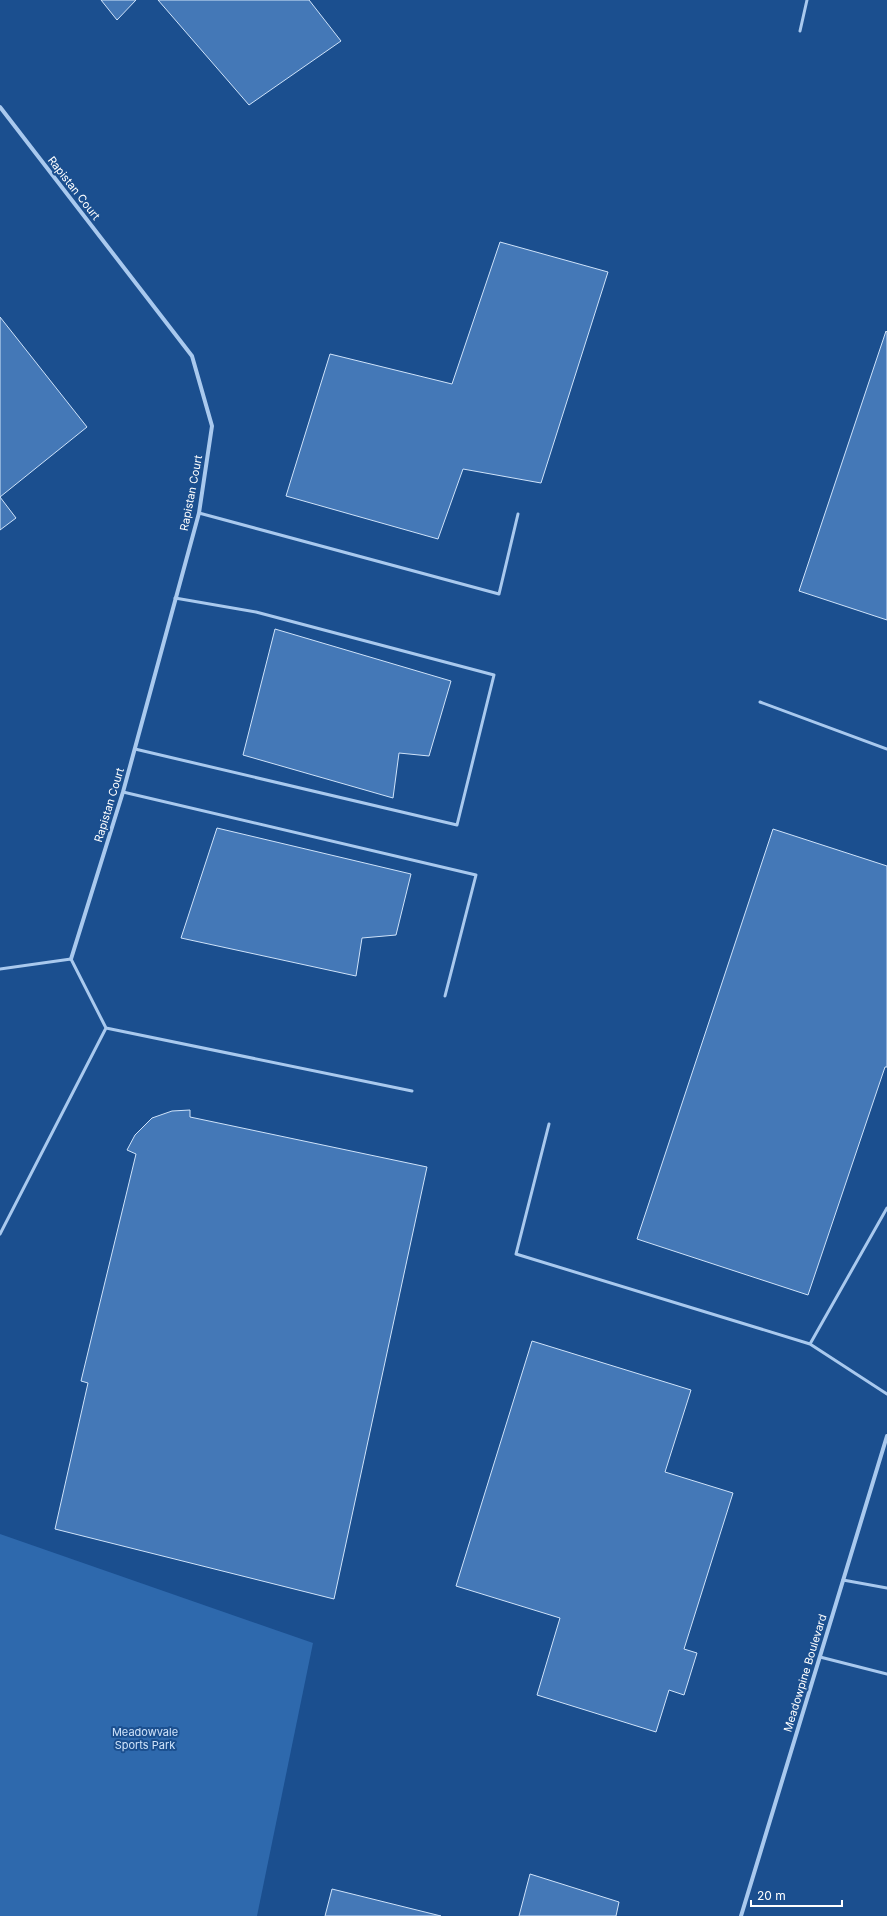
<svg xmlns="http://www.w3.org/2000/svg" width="887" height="1916" font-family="Inter,sans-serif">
<rect width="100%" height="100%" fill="#1b4f8f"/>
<!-- green -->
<path fill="#2e69ad" d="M 0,1534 L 313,1643 L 257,1916 L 0,1916 Z"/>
<!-- building -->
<path fill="#4478b7" stroke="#cfe3fa" d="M 101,0 L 136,0 L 117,20 Z
M 158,0 L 309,0 L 341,41 L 249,105 Z
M 500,242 L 608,272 L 541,483 L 463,469 L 438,539 L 286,496 L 330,354 L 452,384 Z
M 0,317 L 87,427 L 0,497 Z
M 886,331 L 887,332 L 887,620 L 799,591 Z
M 0,497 L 16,518 L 0,530 Z
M 275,629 L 451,681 L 429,756 L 399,753 L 393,798 L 243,755 Z
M 217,828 L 411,874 L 396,935 L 362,938 L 356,976 L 181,938 Z
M 773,829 L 887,866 L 887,1067 L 885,1067 L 808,1295 L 637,1239 Z
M 190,1110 L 190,1117 L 427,1167 L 334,1599 L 55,1529 L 88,1383 L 81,1381 L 136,1154 L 127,1150 L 135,1135 L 152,1118 L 172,1111 Z
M 532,1341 L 691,1390 L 665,1472 L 733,1493 L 684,1649 L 697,1653 L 684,1695 L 669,1690 L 656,1732 L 537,1695 L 560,1618 L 456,1586 Z
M 530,1874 L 619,1902 L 616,1916 L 519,1916 Z
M 332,1889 L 441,1916 L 325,1916 Z"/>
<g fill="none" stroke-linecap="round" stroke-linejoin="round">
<!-- service -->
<path stroke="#a9c9ee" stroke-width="3" d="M 800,31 L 807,0
M 199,513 L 499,594 L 518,514
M 760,702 L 887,749
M 135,749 L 457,825 L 494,675 L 256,612 L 175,598
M 123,792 L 476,875 L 445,996
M 0,969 L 71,959 L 106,1028 L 412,1091
M 549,1124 L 516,1254 L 810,1344 L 887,1394
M 0,1234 L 106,1028
M 810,1344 L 887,1208
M 843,1580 L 887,1588
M 820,1657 L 887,1674"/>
<!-- minor -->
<path stroke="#a9c9ee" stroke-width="4" d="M 0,107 L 192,356 L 212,426 L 199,513 L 123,792 L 71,959
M 741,1916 L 887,1436"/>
</g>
<g text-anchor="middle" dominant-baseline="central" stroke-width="4" stroke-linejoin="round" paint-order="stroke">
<!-- street labels -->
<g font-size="11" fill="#fff" stroke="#1b4f8f">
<text transform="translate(74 188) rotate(52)">Rapistan Court</text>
<text transform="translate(191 493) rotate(-79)">Rapistan Court</text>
<text transform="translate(109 805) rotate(-73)">Rapistan Court</text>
<text transform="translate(805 1673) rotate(-73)">Meadowpine Boulevard</text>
</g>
<!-- park labels -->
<g font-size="11" fill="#cfe3fa" stroke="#1b4f8f">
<text x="145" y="1732">Meadowvale<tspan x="145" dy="13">Sports Park</tspan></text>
</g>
</g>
<!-- scale -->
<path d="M751 1900v6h91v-6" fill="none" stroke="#ffffff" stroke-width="2"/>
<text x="757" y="1900" font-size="12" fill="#ffffff" stroke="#1b4f8f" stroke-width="3" paint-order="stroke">20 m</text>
</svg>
